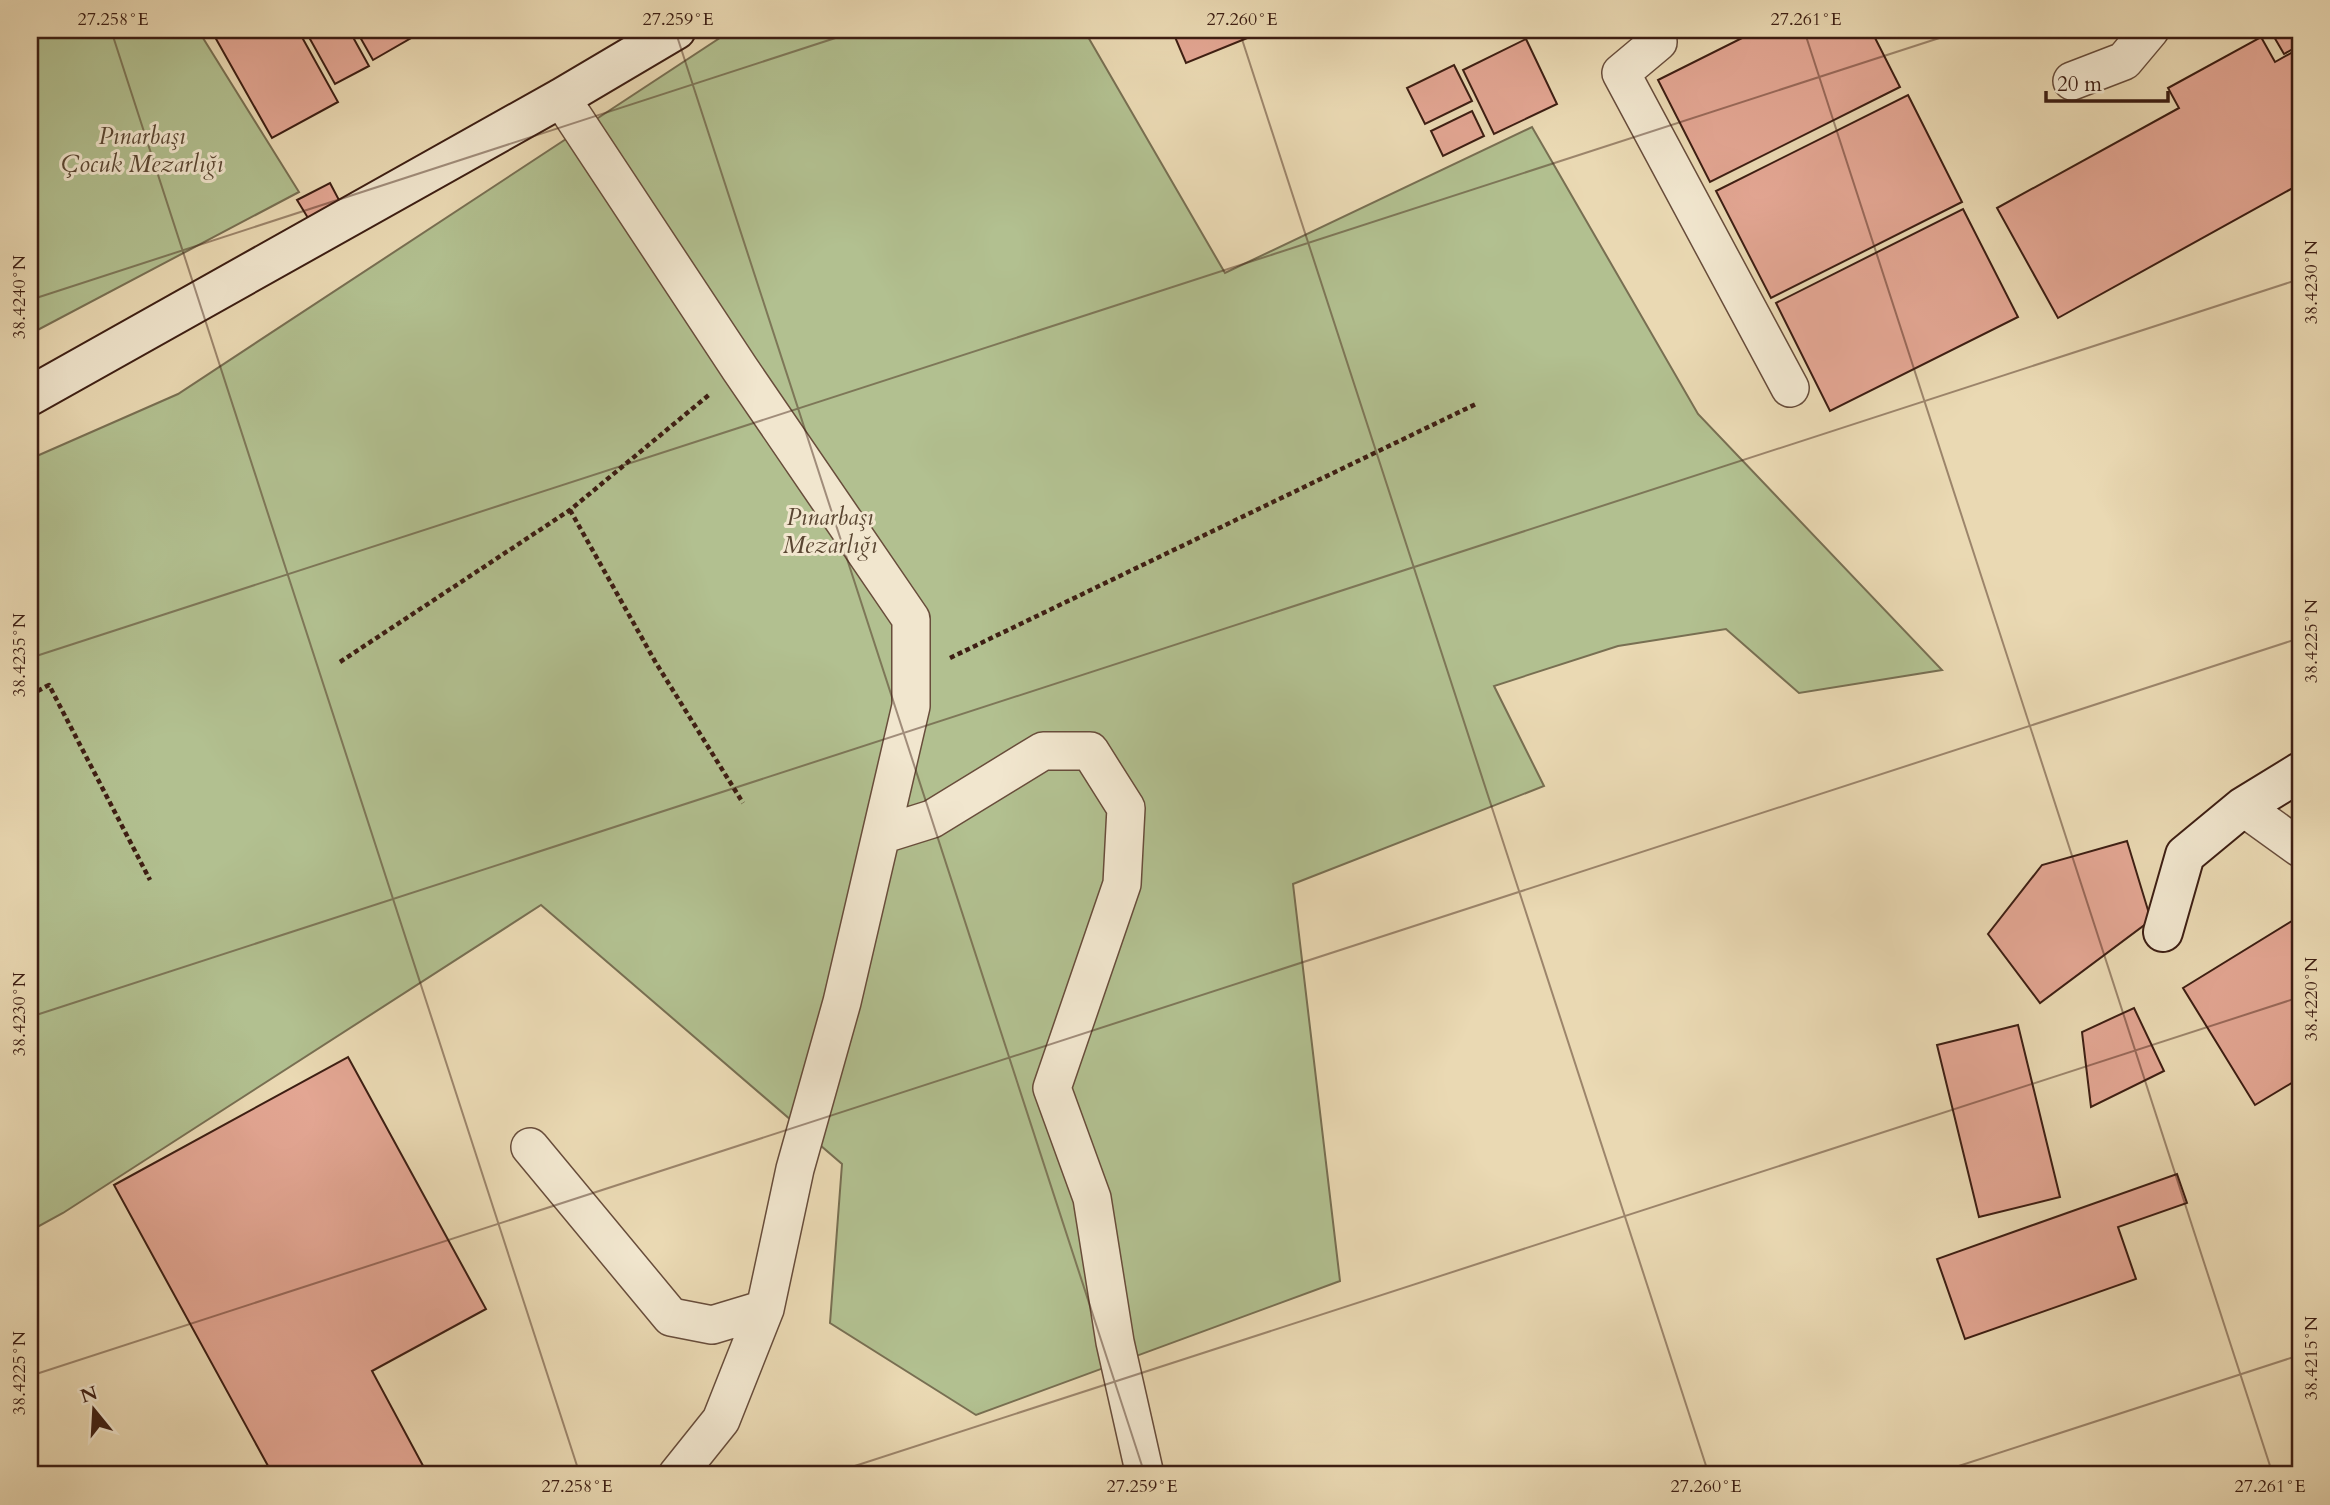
<svg xmlns="http://www.w3.org/2000/svg" width="2330" height="1505" font-family="Cardo,serif">
<rect width="100%" height="100%" fill="#ead9b3"/>
<filter id="stains"><feTurbulence type="fractalNoise" baseFrequency=".00286" numOctaves="4"/><feColorMatrix values="0 0 0 0 .2 0 0 0 0 .09 0 0 0 0 .02 0 0 0 .5 -.17"/></filter>
<radialGradient id="worn" r=".72"><stop offset=".6" stop-color="#630" stop-opacity="0"/><stop offset="1" stop-color="#630" stop-opacity=".3"/></radialGradient>
<!-- green -->
<path fill="#b2c090" stroke="#786f52" stroke-width="2" d="M 30,30 L 198,30 L 299,192 L 30,334 Z
M 732,30 L 1084,30 L 1225,273 L 1532,127 L 1698,414 L 1942,670 L 1799,693 L 1726,629 L 1618,646 L 1494,686 L 1544,786 L 1293,884 L 1340,1281 L 976,1415 L 830,1323 L 842,1164 L 541,905 L 63,1213 L 30,1231 L 30,459 L 178,394 Z"/>
<!-- building -->
<path fill="#e3a693" stroke="#3d1e13" stroke-width="2" d="M 211,30 L 298,30 L 338,102 L 272,138 Z
M 305,30 L 349,30 L 369,66 L 335,84 Z
M 356,30 L 416,30 L 418,34 L 373,60 Z
M 1172,30 L 1267,30 L 1186,63 Z
M 1758,30 L 1871,30 L 1900,87 L 1710,182 L 1658,80 Z
M 2270,30 L 2300,30 L 2300,45 L 2284,54 Z
M 2261,37 L 2275,62 L 2300,48 L 2300,184 L 2058,318 L 1997,208 L 2179,108 L 2168,88 Z
M 1526,39 L 1557,104 L 1494,134 L 1463,70 Z
M 1454,65 L 1472,101 L 1425,124 L 1407,88 Z
M 1908,95 L 1962,202 L 1771,298 L 1716,191 Z
M 1472,111 L 1484,136 L 1443,156 L 1431,131 Z
M 330,183 L 339,200 L 308,218 L 297,200 Z
M 1963,209 L 2018,317 L 1830,411 L 1776,303 Z
M 2127,841 L 2151,920 L 2040,1003 L 1988,934 L 2042,865 Z
M 2300,916 L 2300,1078 L 2255,1105 L 2183,988 Z
M 2134,1008 L 2164,1071 L 2091,1107 L 2082,1032 Z
M 2018,1025 L 2060,1197 L 1979,1217 L 1937,1045 Z
M 348,1057 L 486,1309 L 372,1371 L 428,1475 L 273,1475 L 114,1185 Z
M 2177,1174 L 2187,1203 L 2118,1227 L 2136,1279 L 1965,1339 L 1937,1259 Z"/>
<g fill="none" stroke-linecap="round" stroke-linejoin="round">
<!-- street casing -->
<g stroke="#684d3b" stroke-width="40">
<path id="street" d="M 1657,30 L 1658,42 L 1621,73 L 1790,388
M 2072,81 L 2124,61 L 2150,30
M 561,98 L 740,369 L 911,619 L 911,706 L 842,1002 L 795,1169 L 765,1309 L 721,1420 L 677,1475
M 2243,807 L 2300,848
M 881,835 L 932,819 L 1043,751 L 1090,751 L 1126,808 L 1122,884 L 1052,1088 L 1092,1198 L 1115,1342 L 1145,1475
M 530,1147 L 671,1317 L 712,1325 L 765,1309"/>
</g>
<!-- secondary casing -->
<g stroke="#3d1e13" stroke-width="42">
<path id="secondary" d="M 30,396 L 561,98 L 676,30
M 2163,932 L 2185,855 L 2243,807 L 2300,772"/>
</g>
<!-- path -->
<path stroke="#3d1e13" stroke-width="4.5" stroke-dasharray="5 3.5" stroke-linecap="butt" d="M 570,510 L 656,663 L 743,803
M 950,658 L 1478,403
M 340,662 L 570,510 L 710,394
M 30,695 L 49,685 L 150,880"/>
<!-- street -->
<use href="#street" stroke="#f1e6ce" stroke-width="37"/>
<!-- secondary -->
<use href="#secondary" stroke="#f1e6ce" stroke-width="38"/>
</g>
<!-- ticks -->
<path fill="none" stroke="#3d1e13" stroke-width="2" stroke-opacity="0.45" d="M 111,30 L 580,1475M 675,30 L 1145,1475M 1239,30 L 1709,1475M 1804,30 L 2273,1475M 30,300 L 860,30M 30,658 L 1964,30M 30,1017 L 2300,279M 30,1376 L 2300,638M 827,1475 L 2300,997M 1931,1475 L 2300,1355"/>
<g text-anchor="middle" dominant-baseline="central" stroke-width="6" stroke-linejoin="round" paint-order="stroke">
<!-- park labels -->
<g font-size="24" font-style="italic" fill="#5a4632" stroke="#f1e6ce">
<text x="142" y="136">Pınarbaşı<tspan x="142" dy="28">Çocuk Mezarlığı</tspan></text>
<text x="830" y="517">Pınarbaşı<tspan x="830" dy="28">Mezarlığı</tspan></text>
</g>
</g>
<!-- margin -->
<rect width="2330" height="1505" fill="none" stroke="#ead9b3" stroke-width="77"/>
<!-- north arrow -->
<g transform="translate(94 1410) rotate(342)" stroke="#f1e6ce" stroke-width="5" paint-order="stroke">
<path d="M0-5L12 26L0 18L-12 26Z" fill="#3d1e13"/>
<text y="-10" font-size="19" font-weight="bold" text-anchor="middle" fill="#3d1e13">N</text>
</g>
<!-- scale -->
<path d="M2046 91v10h122v-10" fill="none" stroke="#3d1e13" stroke-width="3.5"/>
<text x="2057" y="91" font-size="21" fill="#3d1e13" stroke="#f1e6ce" stroke-width="5" paint-order="stroke">20 m</text>
<rect x="38" y="38" width="2254" height="1428" fill="none" stroke="#3d1e13" stroke-width="2.5"/>
<g font-size="18" text-anchor="middle" fill="#3d1e13">
<text x="113" y="25">27.258°E</text>
<text x="678" y="25">27.259°E</text>
<text x="1242" y="25">27.260°E</text>
<text x="1806" y="25">27.261°E</text>
<text transform="translate(2311 282) rotate(-90)" y="6">38.4230°N</text>
<text transform="translate(19 297) rotate(-90)" y="6">38.4240°N</text>
<text transform="translate(2311 641) rotate(-90)" y="6">38.4225°N</text>
<text transform="translate(19 655) rotate(-90)" y="6">38.4235°N</text>
<text transform="translate(2311 999) rotate(-90)" y="6">38.4220°N</text>
<text transform="translate(19 1014) rotate(-90)" y="6">38.4230°N</text>
<text transform="translate(2311 1358) rotate(-90)" y="6">38.4215°N</text>
<text transform="translate(19 1373) rotate(-90)" y="6">38.4225°N</text>
<text x="577" y="1492">27.258°E</text>
<text x="1142" y="1492">27.259°E</text>
<text x="1706" y="1492">27.260°E</text>
<text x="2270" y="1492">27.261°E</text>
</g>
<rect width="100%" height="100%" filter="url(#stains)"/>
<rect width="100%" height="100%" fill="url(#worn)"/>
</svg>
